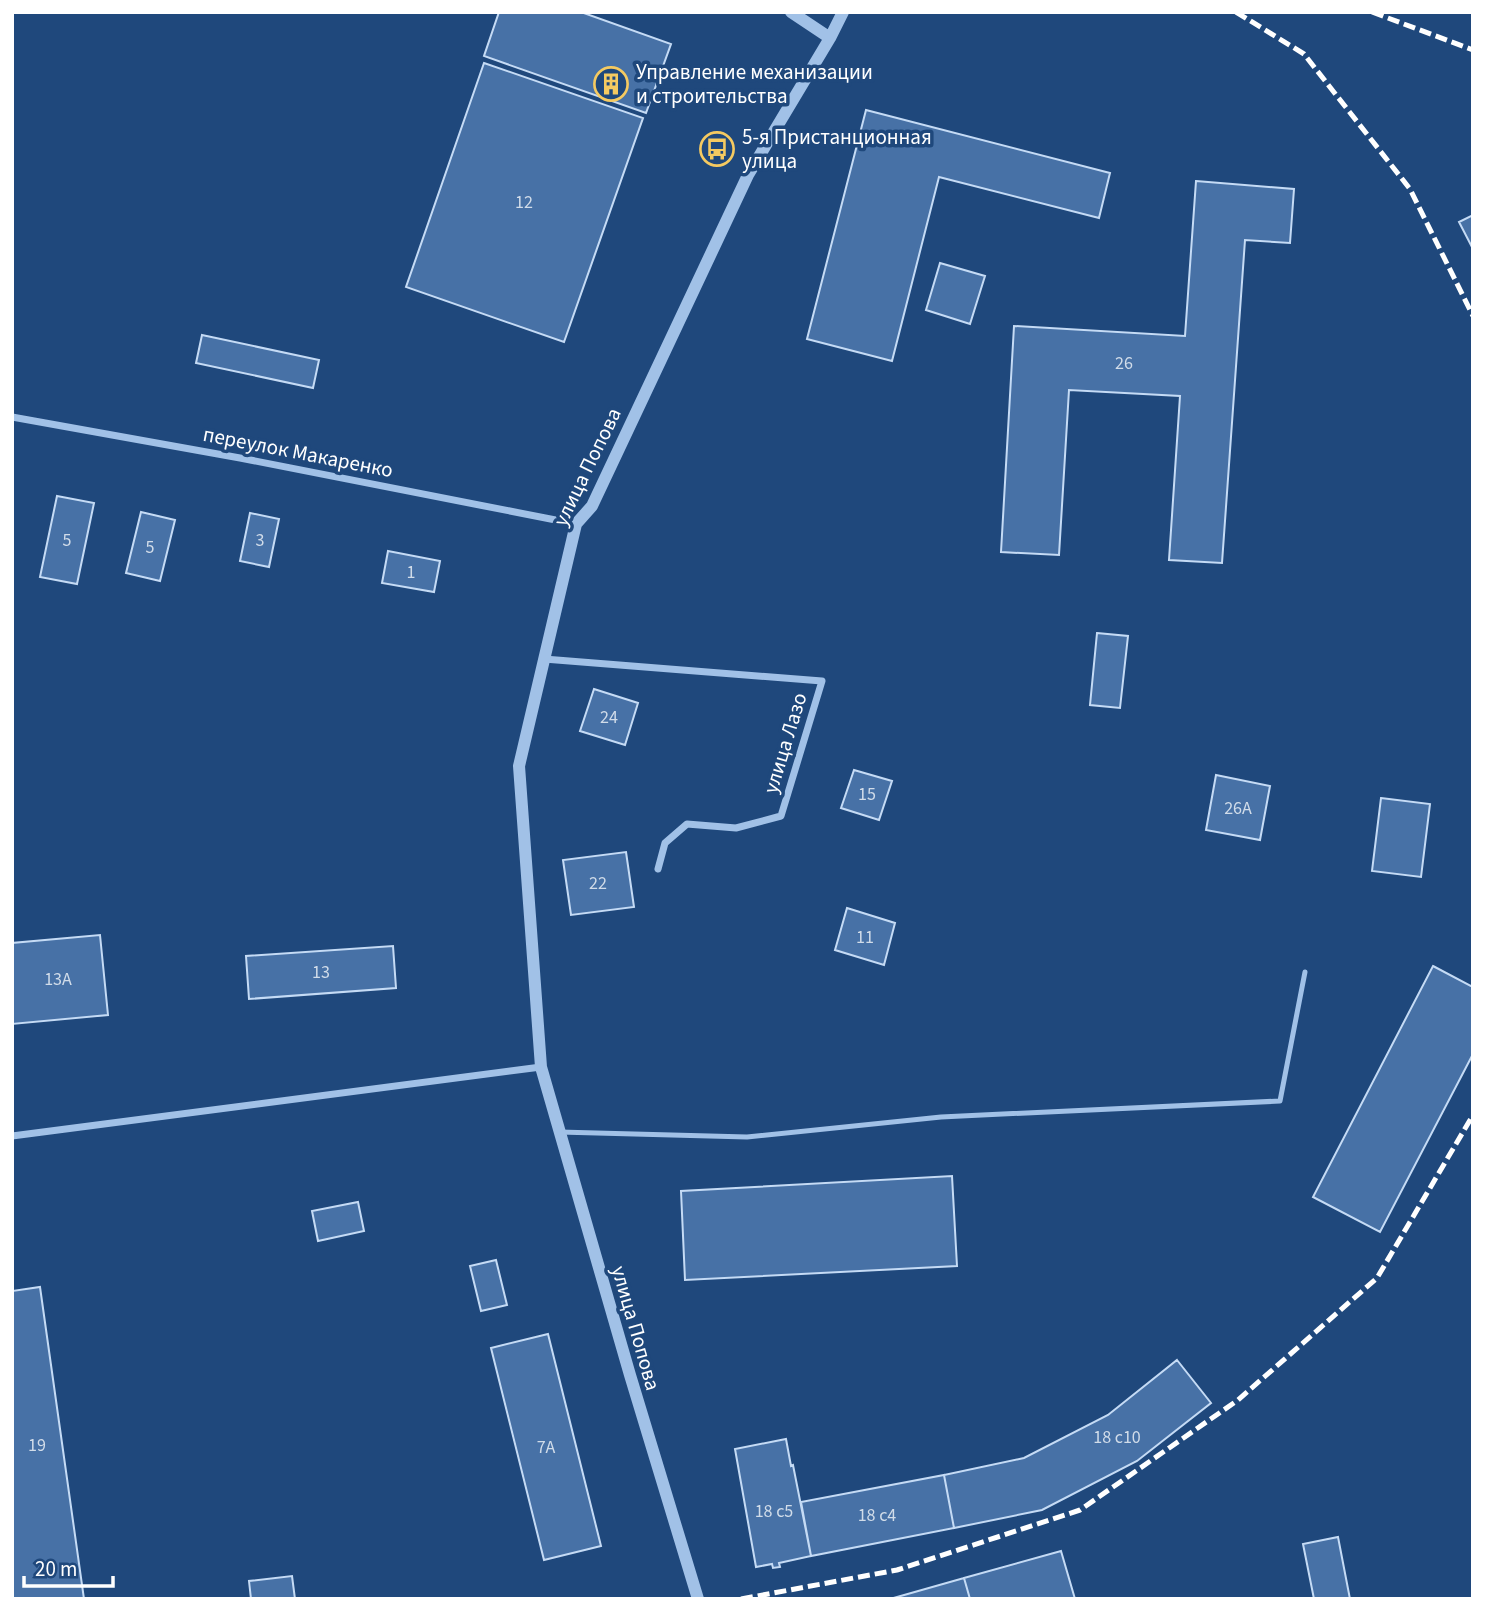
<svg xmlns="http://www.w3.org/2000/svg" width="1485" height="1611" font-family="'Source Sans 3',sans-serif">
<rect width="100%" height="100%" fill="#1f487c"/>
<!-- building -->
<path fill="#4771a6" stroke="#c5dbf5" stroke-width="2" d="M 499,12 L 581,12 L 671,44 L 646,113 L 484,56 Z
M 484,63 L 643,118 L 564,342 L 406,287 Z
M 866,110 L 1110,173 L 1099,218 L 939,177 L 892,361 L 807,339 Z
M 1196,181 L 1294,189 L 1290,243 L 1245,240 L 1222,563 L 1169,560 L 1180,396 L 1069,390 L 1059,555 L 1001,552 L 1014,326 L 1185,336 Z
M 1473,215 L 1473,249 L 1459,222 Z
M 940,263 L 985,276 L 970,324 L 926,310 Z
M 202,335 L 319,360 L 313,388 L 196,363 Z
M 57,496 L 94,503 L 77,584 L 40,577 Z
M 141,512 L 175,520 L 160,581 L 126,573 Z
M 250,513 L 279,519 L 269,567 L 240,561 Z
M 388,551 L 440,561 L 434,592 L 382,583 Z
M 1097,633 L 1128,636 L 1120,708 L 1090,705 Z
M 594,689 L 638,703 L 625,745 L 580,731 Z
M 854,770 L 892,781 L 879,820 L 841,808 Z
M 1216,775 L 1270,786 L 1260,840 L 1206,830 Z
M 1381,798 L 1430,804 L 1421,877 L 1372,871 Z
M 626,852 L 634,907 L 571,915 L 563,860 Z
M 847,908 L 895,923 L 884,965 L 835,950 Z
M 100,935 L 108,1015 L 12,1024 L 12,943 Z
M 393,946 L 396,988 L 249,999 L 246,956 Z
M 1433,966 L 1473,987 L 1473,1054 L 1380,1232 L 1313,1197 Z
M 952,1176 L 957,1266 L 685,1280 L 681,1191 Z
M 358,1202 L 364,1231 L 318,1241 L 312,1211 Z
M 496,1260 L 507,1305 L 481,1311 L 470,1266 Z
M 40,1287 L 84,1599 L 12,1599 L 12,1291 Z
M 548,1334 L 601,1546 L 544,1560 L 491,1348 Z
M 1177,1360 L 1211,1403 L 1137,1461 L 1042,1510 L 954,1528 L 944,1475 L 1024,1458 L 1108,1415 Z
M 786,1439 L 791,1466 L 793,1465 L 811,1556 L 779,1563 L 780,1567 L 773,1568 L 772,1564 L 756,1567 L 735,1449 Z
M 944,1475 L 954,1528 L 811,1556 L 801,1502 Z
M 1338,1537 L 1350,1599 L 1314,1599 L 1303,1544 Z
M 1061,1551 L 1075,1599 L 970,1599 L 964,1578 Z
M 292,1576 L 295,1599 L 251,1599 L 249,1581 Z
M 964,1578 L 970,1599 L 890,1599 Z"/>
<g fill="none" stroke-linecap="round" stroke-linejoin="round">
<!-- service -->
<path stroke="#a1c1e7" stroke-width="5" d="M 559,1132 L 747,1137 L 941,1117 L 1280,1101 L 1305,972"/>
<!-- minor -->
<path stroke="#a1c1e7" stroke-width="7" d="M 12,417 L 240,458 L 576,524
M 544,659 L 822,681 L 781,816 L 736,828 L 687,824 L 665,843 L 658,869
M 12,1136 L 541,1067"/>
<!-- tertiary -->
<path stroke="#a1c1e7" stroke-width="12" d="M 791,12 L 830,38
M 698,1599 L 630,1375 L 541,1067 L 519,766 L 576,524 L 592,506 L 748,175 L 830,38 L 843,12"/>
<!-- rail -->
<path stroke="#fff" stroke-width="5" stroke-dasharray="12 5" stroke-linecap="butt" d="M 1236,12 L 1304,54 L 1410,189 L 1473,316
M 1372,12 L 1473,50
M 741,1599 L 897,1570 L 1080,1510 L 1238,1400 L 1377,1278 L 1473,1115"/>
</g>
<!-- icons -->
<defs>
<g id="building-ring" transform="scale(1.75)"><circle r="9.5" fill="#1f487c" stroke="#f5ca61" stroke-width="1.5"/><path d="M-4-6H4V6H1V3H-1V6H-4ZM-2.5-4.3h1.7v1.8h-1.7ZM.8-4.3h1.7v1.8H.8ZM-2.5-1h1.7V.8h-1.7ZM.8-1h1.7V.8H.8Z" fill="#f5ca61"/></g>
<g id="bus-ring" transform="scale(1.75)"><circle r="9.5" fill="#1f487c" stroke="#f5ca61" stroke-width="1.5"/><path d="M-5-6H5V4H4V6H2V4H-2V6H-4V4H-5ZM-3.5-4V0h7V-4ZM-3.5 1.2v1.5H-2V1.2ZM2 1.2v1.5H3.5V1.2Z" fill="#f5ca61"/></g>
</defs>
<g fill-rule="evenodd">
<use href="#building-ring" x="611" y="84"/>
<use href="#bus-ring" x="717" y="149"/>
</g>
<g text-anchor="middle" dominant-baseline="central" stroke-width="7" stroke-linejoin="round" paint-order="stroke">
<!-- number labels -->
<g font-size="18" fill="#d1dce9">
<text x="524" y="202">12</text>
<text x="1124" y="363">26</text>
<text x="67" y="540">5</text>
<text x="260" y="540">3</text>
<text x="150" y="547">5</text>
<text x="411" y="572">1</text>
<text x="609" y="717">24</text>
<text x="867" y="794">15</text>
<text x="1238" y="808">26А</text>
<text x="598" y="883">22</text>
<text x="865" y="937">11</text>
<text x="321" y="972">13</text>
<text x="58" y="979">13А</text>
<text x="1117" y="1437">18 с10</text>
<text x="37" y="1445">19</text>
<text x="546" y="1447">7А</text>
<text x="774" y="1511">18 с5</text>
<text x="877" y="1515">18 с4</text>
</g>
<!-- poi labels -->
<g font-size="21" fill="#fff" stroke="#1f487c" text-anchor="start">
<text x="636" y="72">Управление механизации<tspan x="636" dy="24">и строительства</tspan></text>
<text x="742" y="137">5-я Пристанционная<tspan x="742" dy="24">улица</tspan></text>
</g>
<!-- street labels -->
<g font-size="21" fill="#fff" stroke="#1f487c">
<text transform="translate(298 452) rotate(11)">переулок Макаренко</text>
<text transform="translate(587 467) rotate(-64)">улица Попова</text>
<text transform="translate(785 743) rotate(-73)">улица Лазо</text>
<text transform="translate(636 1328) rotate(74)">улица Попова</text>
</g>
</g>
<!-- border -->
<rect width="1485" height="1611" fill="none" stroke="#ffffff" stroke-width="28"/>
<!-- scale -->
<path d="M24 1576v10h89v-10" fill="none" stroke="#ffffff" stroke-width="3.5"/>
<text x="35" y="1576" font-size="21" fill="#ffffff" stroke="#1f487c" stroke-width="5" paint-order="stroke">20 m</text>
</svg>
